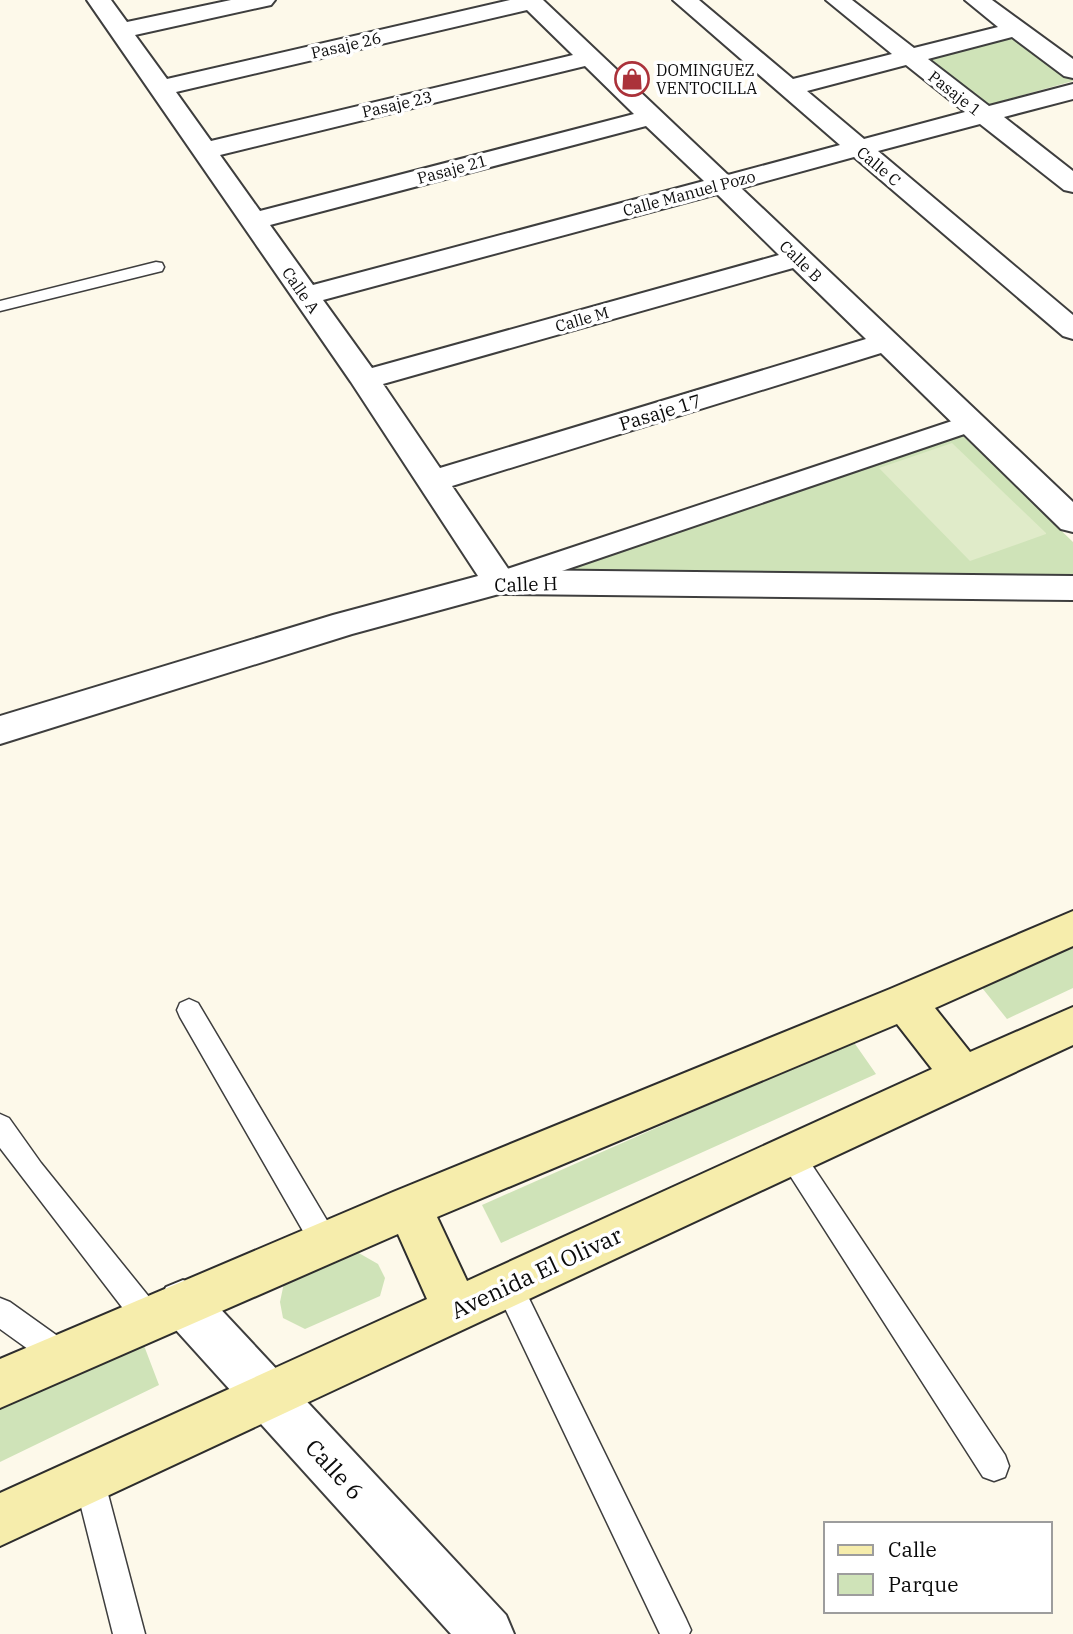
<svg xmlns="http://www.w3.org/2000/svg" width="1073" height="1634" font-family="'IBM Plex Serif',serif">
<rect width="100%" height="100%" fill="#fdf9ea"/>
<!-- green -->
<path fill="#cfe3b8" d="M 1013,35 L 1073,75 L 1073,81 L 988,105 L 926,58 Z
M 960,433 L 1073,542 L 1073,581 L 534,574 Z
M 1073,938 L 1073,988 L 1007,1019 L 975,979 Z
M 853,1041 L 876,1074 L 501,1243 L 482,1205 Z
M 357,1252 L 378,1264 L 385,1278 L 380,1296 L 305,1329 L 283,1318 L 280,1302 L 285,1278 Z
M 143,1343 L 159,1385 L 0,1462 L 0,1409 Z"/>
<!-- pitch -->
<path fill="#e0ebc9" d="M 952,443 L 1046,533 L 1046,534 L 970,561 L 879,468 Z"/>
<g fill="none" stroke-linecap="round" stroke-linejoin="round">
<!-- service casing -->
<g stroke="#3e3e3e" stroke-width="3">
<path id="service" d="M 156,262 L 162,263 L 164,267 L 162,271 L 0,311 L 0,301 Z
M 189,999 L 198,1003 L 335,1234 L 339,1243 L 335,1252 L 325,1256 L 315,1252 L 180,1017 L 177,1010 L 180,1003 Z
M 0,1114 L 9,1118 L 41,1163 L 158,1308 L 162,1318 L 158,1328 L 148,1332 L 138,1328 L 0,1148 Z
M 791,1143 L 800,1147 L 1005,1455 L 1009,1466 L 1005,1477 L 994,1481 L 983,1477 L 782,1163 L 778,1155 L 782,1147 Z
M 508,1272 L 518,1276 L 686,1619 L 691,1630 L 689,1634 L 660,1634 L 494,1285 L 498,1276 Z
M 0,1298 L 10,1302 L 73,1347 L 77,1357 L 73,1367 L 63,1371 L 53,1367 L 0,1329 Z
M 89,1464 L 100,1468 L 104,1479 L 145,1634 L 113,1634 L 74,1479 L 78,1468 Z"/>
</g>
<!-- pedestrian casing -->
<g stroke="#3e3e3e" stroke-width="4">
<path id="pedestrian" d="M 970,415 L 979,417 L 983,423 L 979,429 L 509,589 L 499,592 L 489,589 L 484,582 L 489,575 Z"/>
</g>
<!-- minor casing -->
<g stroke="#3e3e3e" stroke-width="4">
<path id="minor" d="M 87,0 L 111,0 L 127,22 L 231,0 L 275,0 L 271,5 L 135,35 L 167,79 L 510,0 L 543,0 L 728,175 L 840,145 L 673,0 L 699,0 L 793,79 L 892,54 L 826,0 L 852,0 L 914,48 L 998,27 L 965,0 L 992,0 L 1073,59 L 1073,78 L 1064,76 L 1012,37 L 928,59 L 989,106 L 1073,84 L 1073,99 L 1004,117 L 1073,171 L 1073,192 L 1064,190 L 980,124 L 878,151 L 1073,315 L 1073,339 L 1063,336 L 854,157 L 741,188 L 1073,502 L 1073,532 L 1061,529 L 881,353 L 452,486 L 509,570 L 1073,576 L 1073,600 L 499,594 L 352,634 L 0,744 L 0,716 L 333,615 L 478,576 L 351,382 ZM 527,10 L 573,55 L 211,141 L 176,92 ZM 906,65 L 965,112 L 864,139 L 807,91 ZM 585,66 L 634,114 L 260,211 L 220,155 ZM 646,126 L 704,181 L 313,285 L 270,225 ZM 717,194 L 779,255 L 372,368 L 323,300 ZM 793,268 L 866,339 L 440,468 L 383,384 Z
M 183,1280 L 200,1287 L 506,1615 L 514,1634 L 451,1634 L 166,1319 L 159,1303 L 166,1287 Z"/>
</g>
<!-- secondary casing -->
<g stroke="#2d2d2d" stroke-width="4">
<path id="secondary" d="M 1073,911 L 1073,946 L 935,1008 L 970,1052 L 1073,1007 L 1073,1045 L 0,1546 L 0,1493 L 427,1299 L 398,1234 L 0,1408 L 0,1359 L 393,1192 L 890,989 ZM 897,1024 L 932,1069 L 467,1281 L 437,1217 Z"/>
</g>
<!-- service -->
<use href="#service" fill="#fff" fill-rule="evenodd"/>
<!-- pedestrian -->
<use href="#pedestrian" fill="#fff" fill-rule="evenodd"/>
<!-- minor -->
<use href="#minor" fill="#fff" fill-rule="evenodd"/>
<!-- secondary -->
<use href="#secondary" fill="#f6edac" fill-rule="evenodd"/>
</g>
<!-- icons -->
<defs>
<g id="shop-ring" transform="scale(1.75)"><circle r="9.5" fill="#fff" stroke="#ab323a" stroke-width="1.5"/><path d="M-5-2.5h2.3a2.7 3.5 0 0 1 5.4 0H5L5.5 6h-11ZM-1.5-2.5h3a1.5 2.3 0 0 0-3 0Z" fill="#ab323a"/></g>
</defs>
<g fill-rule="evenodd">
<use href="#shop-ring" x="632" y="79"/>
</g>
<g text-anchor="middle" dominant-baseline="central" stroke-width="7" stroke-linejoin="round" paint-order="stroke">
<!-- far-street labels -->
<g font-size="16" fill="#0b0b0b" stroke="#fff">
<text transform="translate(346 45) rotate(-13)">Pasaje 26</text>
<text transform="translate(955 93) rotate(38)">Pasaje 1</text>
<text transform="translate(397 104) rotate(-13)">Pasaje 23</text>
<text transform="translate(879 166) rotate(40)">Calle C</text>
<text transform="translate(452 169) rotate(-15)">Pasaje 21</text>
<text transform="translate(689 193) rotate(-15)">Calle Manuel Pozo</text>
<text transform="translate(801 261) rotate(44)">Calle B</text>
<text transform="translate(301 290) rotate(55)">Calle A</text>
<text transform="translate(582 319) rotate(-16)">Calle M</text>
</g>
<!-- far-poi labels -->
<g font-size="16" fill="#0b0b0b" stroke="#fff" text-anchor="start">
<text x="656" y="70">DOMINGUEZ<tspan x="656" dy="18">VENTOCILLA</tspan></text>
</g>
<!-- street labels -->
<g font-size="19" fill="#0b0b0b" stroke="#fff">
<text transform="translate(660 412) rotate(-17)">Pasaje 17</text>
<text transform="translate(526 584) rotate(-2)">Calle H</text>
</g>
<!-- near-street labels -->
<g font-size="23" fill="#0b0b0b" stroke="#fff">
<text transform="translate(536 1272) rotate(-25)">Avenida El Olivar</text>
<text transform="translate(335 1469) rotate(47)">Calle 6</text>
</g>
</g>
<!-- legend -->
<rect x="824" y="1522" width="228" height="91" fill="#ffffff" stroke="#9d9d9d" stroke-width="2"/>
<rect x="838" y="1545" width="35" height="10" fill="#f6edac" stroke="#9d9d9d" stroke-width="2"/>
<text x="888" y="1557" font-size="21" fill="#0b0b0b">Calle</text>
<rect x="838" y="1574" width="35" height="21" fill="#cfe3b8" stroke="#9d9d9d" stroke-width="2"/>
<text x="888" y="1592" font-size="21" fill="#0b0b0b">Parque</text>
</svg>
